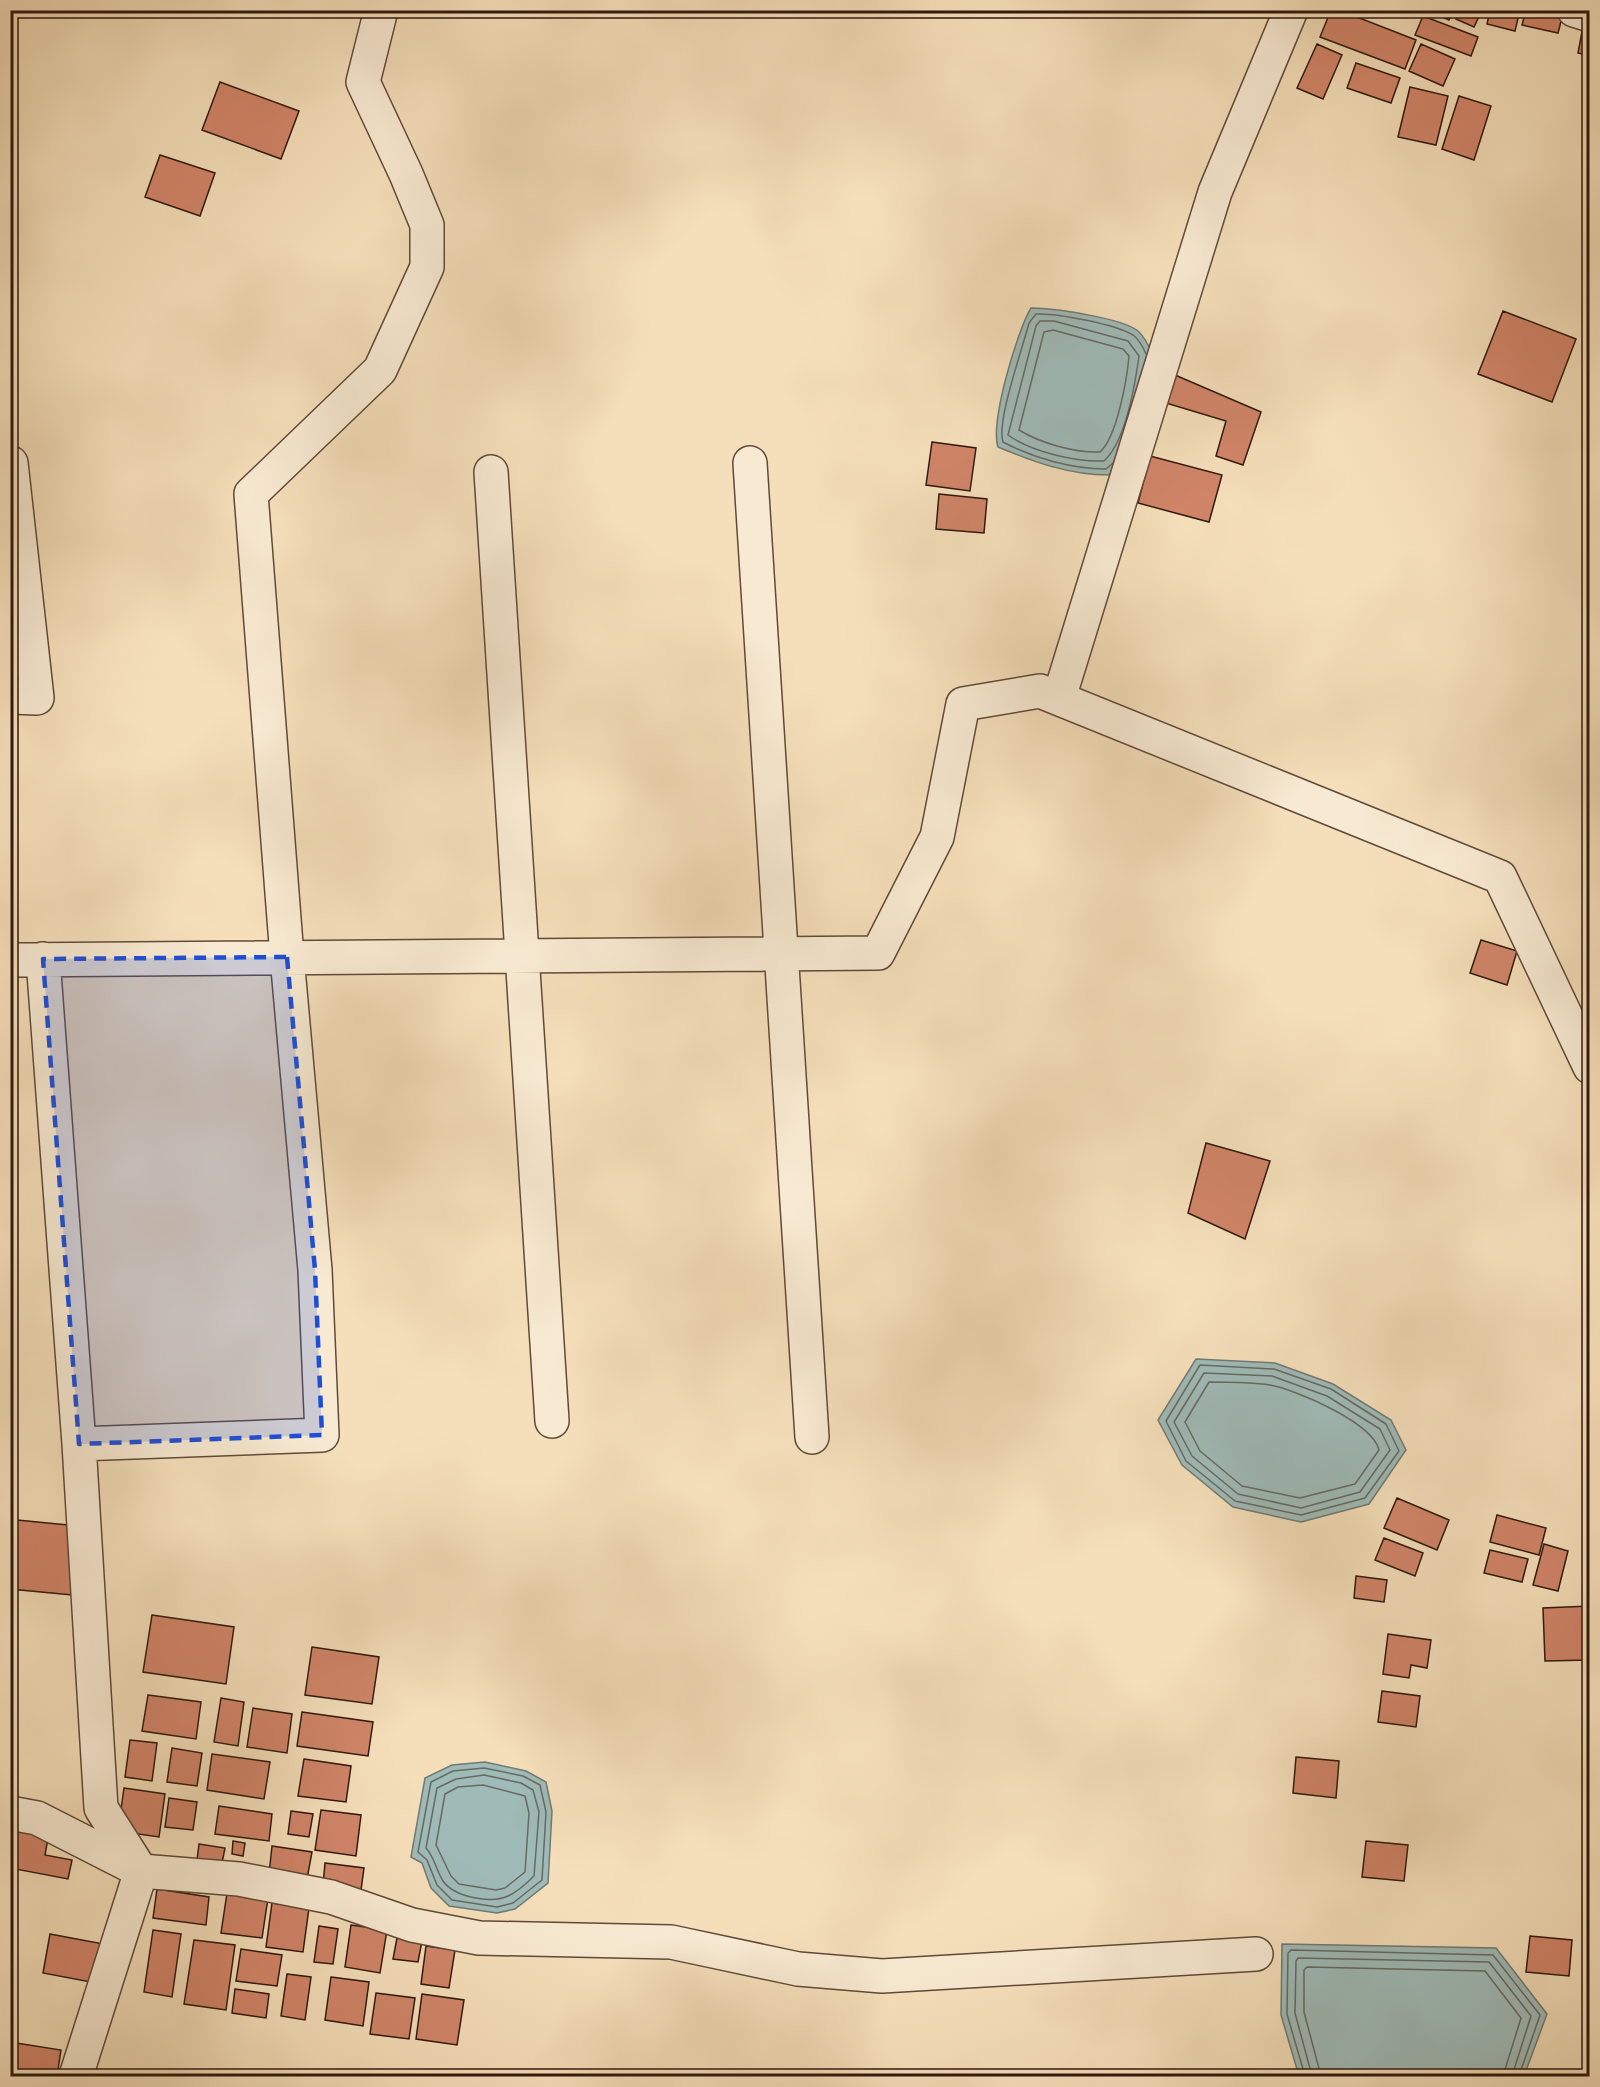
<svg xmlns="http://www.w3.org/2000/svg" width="1600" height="2087" font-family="'IM FELL English',serif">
<rect width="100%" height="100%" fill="#f5dfba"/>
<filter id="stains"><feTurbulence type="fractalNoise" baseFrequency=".00333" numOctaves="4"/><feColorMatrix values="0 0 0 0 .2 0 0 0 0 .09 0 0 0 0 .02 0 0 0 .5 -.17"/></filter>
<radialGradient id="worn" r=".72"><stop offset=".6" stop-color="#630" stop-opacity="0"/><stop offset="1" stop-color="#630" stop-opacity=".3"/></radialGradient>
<!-- water -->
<path fill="#9fbbb8" stroke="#727a74" stroke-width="1.5" d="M 1031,308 C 1053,308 1122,318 1138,331 C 1145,337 1149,346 1153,355 L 1124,461 L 1109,475 C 1069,475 1034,462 998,447 C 990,422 1017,331 1031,308 Z
M 1196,1359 L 1275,1363 L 1333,1384 L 1391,1420 L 1406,1450 L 1369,1504 L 1301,1522 L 1233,1507 L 1182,1465 L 1158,1420 Z
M 485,1762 L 526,1771 L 546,1782 L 552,1811 L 548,1883 L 515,1909 L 497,1913 L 449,1906 L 431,1888 L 422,1863 L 411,1857 L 425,1778 L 452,1765 Z
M 1282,1944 L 1496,1948 L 1547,2014 L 1524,2076 L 1299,2076 L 1281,2015 Z"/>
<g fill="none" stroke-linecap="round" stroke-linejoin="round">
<!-- shore -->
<path stroke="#676a63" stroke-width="1.5" d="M 1054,321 L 1128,341 L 1139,356 C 1135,385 1126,441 1104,461 C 1075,462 1032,452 1008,435 L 1036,326 L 1040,321 Z
M 1053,330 L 1123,349 L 1129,356 C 1127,379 1117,437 1100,452 C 1075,453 1040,443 1019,430 L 1044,332 Z
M 1113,463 L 1106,469 C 1072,469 1033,458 1003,442 C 996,422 1023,347 1029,323 L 1036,314 C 1056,313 1115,324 1133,335 C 1139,339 1143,347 1146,354
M 1200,1365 L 1274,1369 L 1331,1389 L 1386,1424 L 1399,1451 L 1365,1498 L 1301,1515 L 1235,1501 L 1186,1461 L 1166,1421 Z
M 1204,1373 L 1272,1376 L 1327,1396 L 1380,1429 L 1390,1450 L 1360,1492 L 1301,1508 L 1238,1494 L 1192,1456 L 1174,1422 Z
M 1209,1382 C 1229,1382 1251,1382 1270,1385 C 1297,1390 1373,1423 1379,1450 L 1355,1484 L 1300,1498 L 1242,1486 L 1200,1451 L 1185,1422 Z
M 484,1768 L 523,1776 L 540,1785 L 546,1812 L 542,1880 L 513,1903 L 497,1907 L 452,1900 L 437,1885 L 427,1860 L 418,1852 L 431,1782 L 453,1771 Z
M 484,1775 L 521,1783 L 533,1790 L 539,1812 L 534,1876 C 527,1883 517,1892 508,1896 C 491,1904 454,1897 443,1881 C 436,1870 435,1858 426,1848 L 437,1788 L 456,1779 Z
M 483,1785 L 525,1796 L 529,1813 L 525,1872 L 505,1888 L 496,1890 L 459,1884 L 451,1876 L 436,1845 L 445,1794 L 458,1787 Z
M 1305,2076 L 1287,2014 L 1288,1953 L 1291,1950 L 1493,1955 L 1540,2015 L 1519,2076
M 1312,2076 L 1295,2013 L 1296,1961 L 1298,1958 L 1489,1962 L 1531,2016 L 1512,2076
M 1321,2076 L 1304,2012 L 1304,1970 L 1307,1967 L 1485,1971 L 1521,2018 L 1503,2076"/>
</g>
<!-- building -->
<path fill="#d18569" stroke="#2f190e" stroke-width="1.5" d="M 1331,10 L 1339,10 L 1416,40 L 1405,69 L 1320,37 Z
M 1434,10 L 1453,10 L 1449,20 L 1433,13 Z
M 1460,10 L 1482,10 L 1474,27 L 1456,19 Z
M 1490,10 L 1520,10 L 1515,31 L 1487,24 Z
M 1526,10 L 1564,10 L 1558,33 L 1522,25 Z
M 1423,16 L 1478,37 L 1471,56 L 1415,35 Z
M 1584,21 L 1590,22 L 1590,56 L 1578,53 Z
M 1317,44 L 1342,55 L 1323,99 L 1297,88 Z
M 1421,44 L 1455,59 L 1443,86 L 1409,71 Z
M 1356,63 L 1400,78 L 1391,103 L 1347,88 Z
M 220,82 L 299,111 L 281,159 L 202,130 Z
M 1410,87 L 1448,96 L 1436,145 L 1398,137 Z
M 1459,96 L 1491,106 L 1474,160 L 1442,149 Z
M 160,155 L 215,173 L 200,216 L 145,197 Z
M 1503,311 L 1576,339 L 1552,402 L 1478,374 Z
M 1175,375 L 1261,412 L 1243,465 L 1216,456 L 1226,421 L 1166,403 Z
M 932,442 L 976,448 L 970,491 L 926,485 Z
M 1150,456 L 1222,475 L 1209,522 L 1138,503 Z
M 939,494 L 987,499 L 984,533 L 936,529 Z
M 1481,940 L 1517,951 L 1507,985 L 1470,973 Z
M 1206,1143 L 1270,1161 L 1245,1239 L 1188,1213 Z
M 1397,1498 L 1449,1520 L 1437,1550 L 1384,1528 Z
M 1497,1515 L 1546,1528 L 1539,1555 L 1490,1542 Z
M 17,1520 L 99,1528 L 93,1597 L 10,1589 Z
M 1384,1538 L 1423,1553 L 1415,1576 L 1375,1560 Z
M 1544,1544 L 1568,1551 L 1558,1591 L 1533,1585 Z
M 1490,1550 L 1528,1559 L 1522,1582 L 1484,1573 Z
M 1356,1576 L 1387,1580 L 1384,1602 L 1354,1598 Z
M 1590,1606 L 1590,1660 L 1545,1661 L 1543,1608 Z
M 152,1615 L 234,1627 L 226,1684 L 143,1672 Z
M 1388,1634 L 1431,1640 L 1427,1668 L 1411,1665 L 1409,1678 L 1383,1674 Z
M 312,1647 L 379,1657 L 372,1704 L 305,1695 Z
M 1382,1691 L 1420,1696 L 1416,1727 L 1378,1722 Z
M 148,1695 L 201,1702 L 196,1739 L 142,1731 Z
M 221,1698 L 244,1702 L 238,1746 L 214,1742 Z
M 253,1708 L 292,1714 L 287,1753 L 247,1747 Z
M 302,1712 L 373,1722 L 368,1756 L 297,1746 Z
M 130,1740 L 157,1743 L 152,1781 L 125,1777 Z
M 172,1748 L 202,1753 L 197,1786 L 167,1782 Z
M 212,1754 L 270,1762 L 264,1799 L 207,1790 Z
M 1296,1757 L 1339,1761 L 1336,1798 L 1293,1793 Z
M 304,1759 L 351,1766 L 346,1802 L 298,1796 Z
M 124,1788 L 165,1794 L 159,1837 L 118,1831 Z
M 169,1798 L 197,1802 L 193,1830 L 165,1827 Z
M 219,1806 L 272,1814 L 269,1841 L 215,1834 Z
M 321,1810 L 361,1815 L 356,1856 L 315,1850 Z
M 291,1811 L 313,1814 L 309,1837 L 288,1834 Z
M 10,1820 L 50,1827 L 45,1855 L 72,1860 L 68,1879 L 10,1868 Z
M 233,1841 L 245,1843 L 243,1856 L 232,1854 Z
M 1366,1841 L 1408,1845 L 1404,1881 L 1362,1877 Z
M 199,1844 L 225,1848 L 222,1863 L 197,1860 Z
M 272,1846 L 312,1852 L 307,1879 L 269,1874 Z
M 325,1863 L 364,1868 L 361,1890 L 323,1885 Z
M 157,1889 L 209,1897 L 206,1925 L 153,1918 Z
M 227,1893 L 268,1898 L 262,1938 L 221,1933 Z
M 272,1903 L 309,1908 L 303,1952 L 266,1947 Z
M 351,1925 L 387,1930 L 380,1973 L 345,1967 Z
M 319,1926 L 338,1929 L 333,1964 L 314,1962 Z
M 153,1930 L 181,1934 L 172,1997 L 144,1992 Z
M 50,1934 L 109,1945 L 101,1984 L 43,1973 Z
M 1530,1936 L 1572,1940 L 1569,1976 L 1526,1972 Z
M 397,1938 L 422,1941 L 418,1962 L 393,1959 Z
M 194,1940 L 235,1945 L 226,2010 L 184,2004 Z
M 426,1946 L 455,1950 L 449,1988 L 421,1984 Z
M 241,1949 L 282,1955 L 277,1986 L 236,1981 Z
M 287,1974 L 311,1977 L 305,2020 L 281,2016 Z
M 331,1977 L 369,1982 L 363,2026 L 325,2020 Z
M 235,1989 L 269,1994 L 266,2018 L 232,2013 Z
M 376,1993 L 415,1998 L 409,2039 L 370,2034 Z
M 422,1994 L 464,2000 L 457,2045 L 416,2039 Z
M 10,2042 L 61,2050 L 57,2076 L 10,2076 Z"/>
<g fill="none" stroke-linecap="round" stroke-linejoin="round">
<!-- street casing -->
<g stroke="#604a39" stroke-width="36">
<path id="street" d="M 1574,10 L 1590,15
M 750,463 L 812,1437
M 491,472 L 552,1421
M 10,697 L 37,698 L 11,463
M 1059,698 L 1215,192 L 1291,10
M 43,959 L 79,1444
M 10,960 L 878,953 L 937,837 L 963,704 L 1040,691 L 1500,877 L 1590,1067
M 10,1813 L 37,1818 L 141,1871 L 239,1879 L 331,1897 L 412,1925 L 479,1938 L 671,1942 L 798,1969 L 882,1976 L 1256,1954
M 76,2076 L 141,1871 L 101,1808 L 79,1444 L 322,1435 L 315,1270 L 287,957 L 251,494 L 380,370 L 427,267 L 427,225 L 406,174 L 363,82 L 381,10"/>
</g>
<!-- street -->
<use href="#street" stroke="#f8ead2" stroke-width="33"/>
</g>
<!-- marked area -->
<path fill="#1d4ed8" fill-opacity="0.2" stroke="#1d4ed8" stroke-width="4.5" stroke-dasharray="12 8" stroke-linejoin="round" d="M 287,957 L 315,1270 L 322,1435 L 79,1444 L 43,959 Z"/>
<!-- margin -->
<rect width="1600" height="2087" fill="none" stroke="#f5dfba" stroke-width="36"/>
<rect x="12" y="12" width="1576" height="2063" fill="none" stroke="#2f190e" stroke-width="3"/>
<rect x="18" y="18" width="1564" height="2051" fill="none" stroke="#2f190e" stroke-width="1.5"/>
<rect width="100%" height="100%" filter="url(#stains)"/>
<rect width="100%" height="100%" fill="url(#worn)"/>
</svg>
